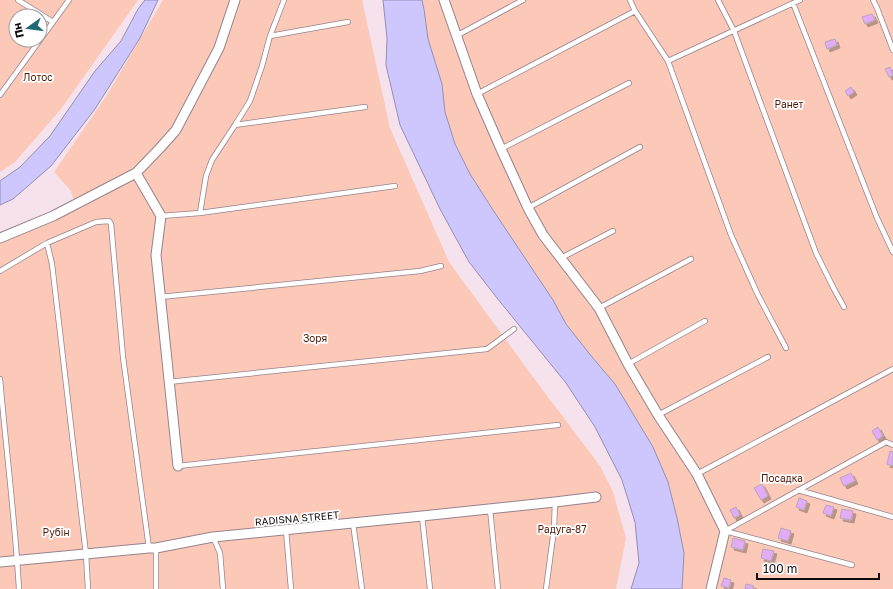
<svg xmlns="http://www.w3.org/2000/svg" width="893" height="589" font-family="'Golos Text',sans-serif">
<defs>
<filter id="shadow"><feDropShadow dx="3" dy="3" stdDeviation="0" flood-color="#0004"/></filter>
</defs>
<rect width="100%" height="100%" fill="#f6e2ec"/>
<!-- green -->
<path fill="#fcc8b8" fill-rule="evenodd" d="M 0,0 L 138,0 L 61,109 L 15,162 L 0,172 ZM 16,16 L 40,16 L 40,40 L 16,40 Z
M 163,0 L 362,0 L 390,128 L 449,262 L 536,381 L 600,466 L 613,492 L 626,538 L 616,589 L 0,589 L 0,234 L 74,202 L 71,191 L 54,172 L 107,95 Z
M 422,0 L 893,0 L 893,589 L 682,589 L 684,553 L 677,518 L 668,482 L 653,447 L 615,384 L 592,357 L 566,324 L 553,300 L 493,210 L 470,174 L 455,144 L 445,112 L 442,84 L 428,39 L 424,9 Z"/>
<!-- water -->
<path fill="#cdc7fd" stroke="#948eb5" d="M 145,0 L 158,0 L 140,38 L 95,109 L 51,166 L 13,199 L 0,205 L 0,181 L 20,167 L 50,136 L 95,71 L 121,41 L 138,9 Z
M 383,0 L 422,0 L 424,9 L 428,39 L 442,84 L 445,112 L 455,144 L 470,174 L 493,210 L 553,300 L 566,324 L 592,357 L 615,384 L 653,447 L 668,482 L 677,518 L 684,553 L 682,589 L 631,589 L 639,563 L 635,522 L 622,480 L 595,427 L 566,383 L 497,298 L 469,262 L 440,209 L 400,125 L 386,65 L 387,38 Z"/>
<!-- building -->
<path fill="#e4abf9" stroke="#b3a8b8" filter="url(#shadow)" d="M 872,14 L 875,20 L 865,24 L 862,17 Z
M 835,39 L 837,45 L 827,49 L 825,42 Z
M 890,67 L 893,75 L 889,77 L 885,69 Z
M 851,87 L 854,92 L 848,96 L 845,91 Z
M 878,427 L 883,436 L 877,440 L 872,431 Z
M 890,451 L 893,452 L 893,466 L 887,464 Z
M 851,473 L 855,481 L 844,486 L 840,478 Z
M 762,484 L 768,496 L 761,500 L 754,488 Z
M 799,498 L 807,501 L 804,510 L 796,507 Z
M 826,505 L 834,507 L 831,516 L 823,513 Z
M 736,507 L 740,515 L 734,518 L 730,510 Z
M 842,509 L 853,511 L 851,520 L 840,518 Z
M 781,528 L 791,531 L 788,541 L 778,538 Z
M 733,538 L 745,541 L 743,550 L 731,547 Z
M 763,549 L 774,551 L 771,561 L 761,558 Z
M 724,578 L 731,580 L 729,588 L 721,586 Z
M 746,584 L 754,586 L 753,589 L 745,589 Z"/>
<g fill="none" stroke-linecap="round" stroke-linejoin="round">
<!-- service casing -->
<g stroke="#95838d" stroke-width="6">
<path id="service" d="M 18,0 L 53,22
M 630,0 L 635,11 L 668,61 L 731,235 L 758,295 L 786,348
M 718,0 L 734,31 L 816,253 L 834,289 L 844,307
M 873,0 L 877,8 L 893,50
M 793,3 L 877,218 L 893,252
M 270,36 L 348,22
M 456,36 L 523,0
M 40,40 L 69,0
M 668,61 L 800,0
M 477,94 L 635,11
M 0,95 L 40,40
M 235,125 L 365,107
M 501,149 L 629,83
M 528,208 L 640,147
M 200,213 L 206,176 L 212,160 L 235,125 L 250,101 L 262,66 L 270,36 L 284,0
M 161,216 L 200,213 L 395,186
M 47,243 L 52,264 L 86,554 L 88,589
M 561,258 L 613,231
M 0,271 L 47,243 L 96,222 L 109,221 L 111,224 L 123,357 L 149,548
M 160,297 L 420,271 L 441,266
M 599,308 L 691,259
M 628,364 L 705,321
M 0,379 C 6,449 15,519 19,589
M 168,382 L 487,349 L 514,329
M 658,415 L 768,357
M 178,466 L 558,425
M 697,474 L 893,369
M 798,490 L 893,517
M 490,509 L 498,589
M 422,516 L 430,589
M 353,523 L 362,589
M 286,530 L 291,589
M 725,531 L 886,442 L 893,445
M 725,531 L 852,565
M 213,537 L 220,553 L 223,589
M 156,548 L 156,589
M 546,589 L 554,529 L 555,502"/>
</g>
<!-- minor casing -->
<g stroke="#95838d" stroke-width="11">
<path id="minor" d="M 444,0 L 477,94 L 501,149 L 528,208 L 543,235 L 599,308 L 628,364 L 658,415 L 697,474 L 725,531 L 711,589
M 136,173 L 161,216 L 156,255 L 178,466
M 0,238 L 53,216 L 136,173 L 160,148 L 176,130 L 219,48 L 235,0
M 0,562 L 149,548 L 156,548 L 213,537 L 422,516 L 555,502 L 596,497"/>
</g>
<!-- service -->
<use href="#service" stroke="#fff" stroke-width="4.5"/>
<!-- minor -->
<use href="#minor" stroke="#fff" stroke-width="9"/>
</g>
<g text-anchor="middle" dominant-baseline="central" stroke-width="3.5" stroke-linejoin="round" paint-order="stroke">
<!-- park labels -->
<g font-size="10" fill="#531805" stroke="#fff">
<text x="38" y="77">Лотос</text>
<text x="789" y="104">Ранет</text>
<text x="315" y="338">Зоря</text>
<text x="782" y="478">Посадка</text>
<text x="562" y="529">Радуга-87</text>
<text x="56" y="532">Рубін</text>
</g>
<!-- street labels -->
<g font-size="10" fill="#100a0d" stroke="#fff">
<text transform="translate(297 518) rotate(-5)">RADISNA STREET</text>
</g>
</g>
<!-- north arrow -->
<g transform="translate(28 28) rotate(256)"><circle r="19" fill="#ffffff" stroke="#9f9d9e"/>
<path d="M0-3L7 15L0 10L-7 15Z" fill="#216a75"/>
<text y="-6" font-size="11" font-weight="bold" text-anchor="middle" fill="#100a0d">Пн</text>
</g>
<!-- scale -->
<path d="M757 573v6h122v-6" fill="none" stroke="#100a0d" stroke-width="2"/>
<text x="763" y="573" font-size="12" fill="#100a0d" stroke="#ffffff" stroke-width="3" paint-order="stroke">100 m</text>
</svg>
